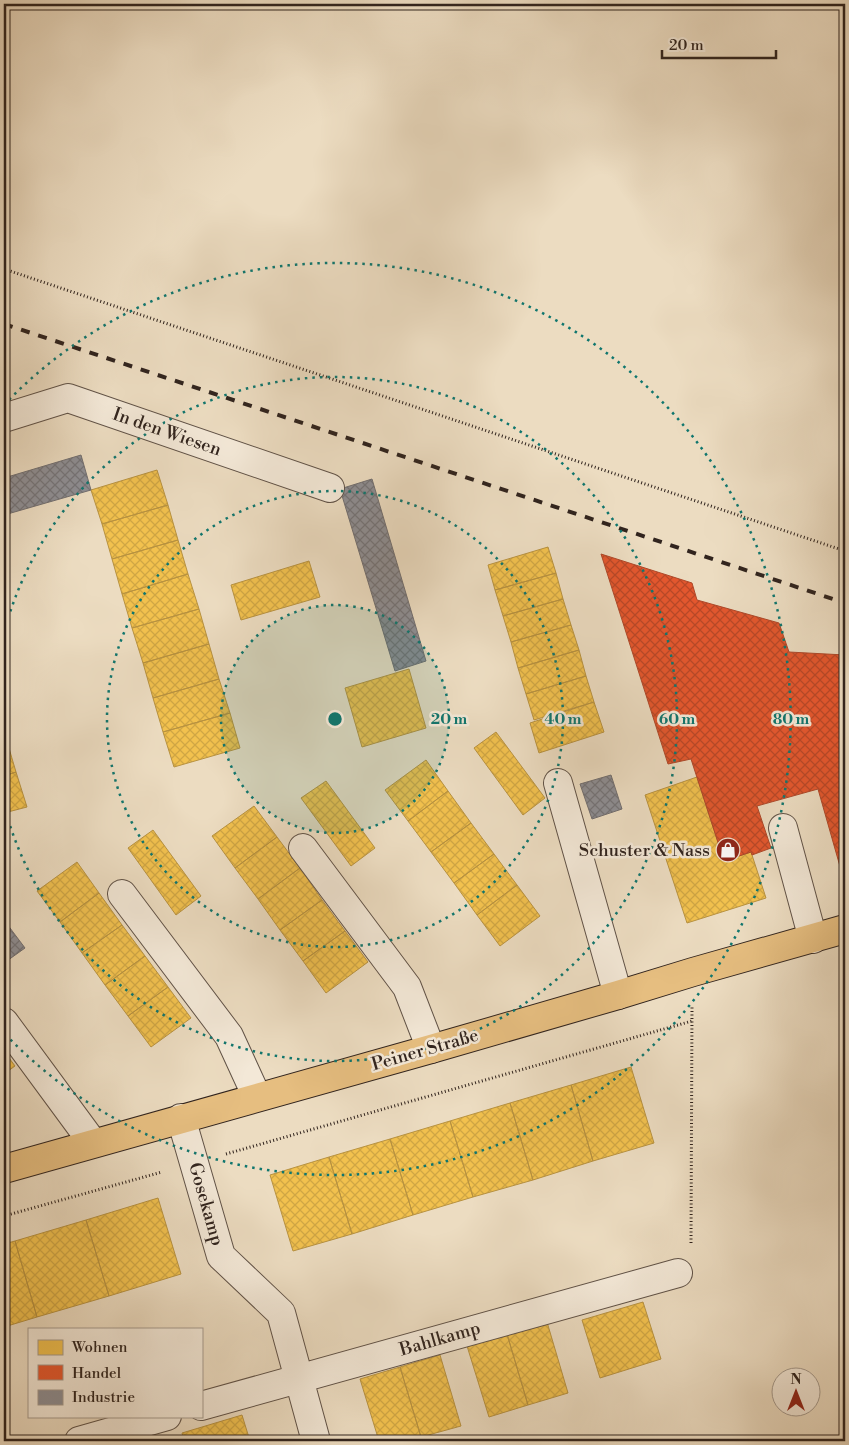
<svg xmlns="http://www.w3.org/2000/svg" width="849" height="1445" font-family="'Libre Bodoni',serif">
<defs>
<pattern id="homes-cross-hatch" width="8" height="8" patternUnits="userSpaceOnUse" patternTransform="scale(1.25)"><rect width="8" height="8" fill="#f2c14e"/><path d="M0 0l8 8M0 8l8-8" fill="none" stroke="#d0a644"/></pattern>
<pattern id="shops-cross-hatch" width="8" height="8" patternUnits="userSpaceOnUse" patternTransform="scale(1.25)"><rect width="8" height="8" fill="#e4572e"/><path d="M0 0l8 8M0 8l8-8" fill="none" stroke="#b94827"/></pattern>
<pattern id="industry-cross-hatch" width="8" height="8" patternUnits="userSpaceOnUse" patternTransform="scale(1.25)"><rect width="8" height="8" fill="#8d8d92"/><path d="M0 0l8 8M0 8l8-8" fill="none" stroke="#747377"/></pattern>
</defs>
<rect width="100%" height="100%" fill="#ecdcc1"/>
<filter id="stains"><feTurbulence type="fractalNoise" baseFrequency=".004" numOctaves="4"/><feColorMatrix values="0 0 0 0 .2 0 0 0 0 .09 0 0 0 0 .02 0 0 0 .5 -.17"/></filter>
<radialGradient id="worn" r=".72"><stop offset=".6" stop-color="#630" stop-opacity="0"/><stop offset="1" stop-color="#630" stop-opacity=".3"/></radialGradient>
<!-- homes -->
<path fill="url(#homes-cross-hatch)" stroke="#b89240" d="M 157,470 L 168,505 L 102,524 L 91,490 Z
M 168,505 L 178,540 L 112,559 L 102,524 Z
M 178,540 L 188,574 L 122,594 L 112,559 Z
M 548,547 L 556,573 L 495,590 L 488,565 Z
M 309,561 L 320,597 L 241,620 L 231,585 Z
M 556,573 L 563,599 L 503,616 L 495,590 Z
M 188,574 L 199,609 L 132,628 L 122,594 Z
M 563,599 L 571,625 L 511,642 L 503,616 Z
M 199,609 L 209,644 L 143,663 L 132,628 Z
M 571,625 L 579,650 L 518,668 L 511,642 Z
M 209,644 L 219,679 L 153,698 L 143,663 Z
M 579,650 L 586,676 L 526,694 L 518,668 Z
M 409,669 L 426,728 L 362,747 L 345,688 Z
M 586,676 L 594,702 L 534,720 L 526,694 Z
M 219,679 L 230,713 L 163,732 L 153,698 Z
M 594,702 L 604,732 L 539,753 L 530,723 Z
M 230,713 L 240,748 L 174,767 L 163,732 Z
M 496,732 L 545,798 L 523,815 L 474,748 Z
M 6,738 L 16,772 L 4,776 L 4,739 Z
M 426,760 L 448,791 L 408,821 L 385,790 Z
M 16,772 L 27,807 L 4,813 L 4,776 Z
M 697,777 L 724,861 L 751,852 L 766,898 L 687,923 L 645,795 Z
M 326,781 L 375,848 L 351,866 L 301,798 Z
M 448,791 L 471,823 L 431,852 L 408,821 Z
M 254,806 L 277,837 L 235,868 L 212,836 Z
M 471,823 L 494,854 L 454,883 L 431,852 Z
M 153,830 L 201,896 L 176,915 L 128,848 Z
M 277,837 L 300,868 L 258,899 L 235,868 Z
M 494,854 L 517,885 L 477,915 L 454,883 Z
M 77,862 L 99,893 L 60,922 L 37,891 Z
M 300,868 L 322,900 L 280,930 L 258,899 Z
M 517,885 L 540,916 L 500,946 L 477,915 Z
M 99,893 L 122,925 L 82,953 L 60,922 Z
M 322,900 L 345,931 L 303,961 L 280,930 Z
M 122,925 L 145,956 L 105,985 L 82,953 Z
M 345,931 L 368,962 L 326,993 L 303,961 Z
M 145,956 L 168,987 L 128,1016 L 105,985 Z
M 168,987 L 191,1018 L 151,1047 L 128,1016 Z
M 4,1051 L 15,1066 L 4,1074 Z
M 631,1067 L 654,1143 L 593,1161 L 571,1085 Z
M 571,1085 L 593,1161 L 533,1180 L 510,1103 Z
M 510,1103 L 533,1180 L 473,1197 L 450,1121 Z
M 450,1121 L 473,1197 L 413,1215 L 390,1139 Z
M 390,1139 L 413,1215 L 352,1234 L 329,1157 Z
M 329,1157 L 352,1234 L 293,1251 L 270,1175 Z
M 158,1198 L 181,1274 L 109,1296 L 86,1220 Z
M 86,1220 L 109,1296 L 37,1317 L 15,1241 Z
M 15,1241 L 37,1317 L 4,1327 L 4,1244 Z
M 643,1302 L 661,1359 L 600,1378 L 582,1320 Z
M 547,1322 L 568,1393 L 528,1405 L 507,1334 Z
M 507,1334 L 528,1405 L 489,1417 L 467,1346 Z
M 440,1355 L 461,1426 L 421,1437 L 400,1367 Z
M 400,1367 L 421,1437 L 408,1441 L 379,1441 L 360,1379 Z
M 242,1415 L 250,1441 L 184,1441 L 182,1433 Z"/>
<!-- shops -->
<path fill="url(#shops-cross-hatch)" stroke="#ae4829" d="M 601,554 L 692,583 L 697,600 L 779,623 L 789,652 L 845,655 L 845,884 L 818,789 L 757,806 L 771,848 L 752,855 L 751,852 L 724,861 L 691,759 L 668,764 Z"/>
<!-- industry -->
<path fill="url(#industry-cross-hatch)" stroke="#716e6f" d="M 81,455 L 91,490 L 4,515 L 4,478 Z
M 372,479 L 426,661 L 395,671 L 340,489 Z
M 611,775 L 622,809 L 592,819 L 580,784 Z
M 4,920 L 25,948 L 4,963 Z"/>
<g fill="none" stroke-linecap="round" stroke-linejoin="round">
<!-- minor casing -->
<g stroke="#605247" stroke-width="30">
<path id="minor" d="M 4,418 L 68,398 L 330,488
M 558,783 L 618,995
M 783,828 L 813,939
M 303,848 L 407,987 L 431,1049
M 122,894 L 229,1036 L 257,1097
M 4,1022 L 93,1143
M 181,1118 L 221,1256 L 281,1313 L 316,1441
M 201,1406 L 678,1273
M 79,1441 L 167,1416"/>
</g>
<!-- major casing -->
<g stroke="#31241e" stroke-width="30">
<path id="major" d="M 4,1169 L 431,1049 L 618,995 L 693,972 L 845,929"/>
</g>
<!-- path -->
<path stroke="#31241e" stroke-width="3" stroke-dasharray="1 2.5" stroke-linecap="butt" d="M 4,269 L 845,551
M 226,1154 L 692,1021
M 4,1216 L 162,1172
M 691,1243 L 692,1007"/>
<!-- minor -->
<use href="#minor" stroke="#f3e8d7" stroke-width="28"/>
<!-- major -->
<use href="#major" stroke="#e6be80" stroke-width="28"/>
<!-- rail -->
<path stroke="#31241e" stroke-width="4" stroke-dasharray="9 9" stroke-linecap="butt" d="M 4,324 L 845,603"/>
</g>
<!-- distance rings -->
<circle cx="335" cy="719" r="114" fill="#0f766e" fill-opacity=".12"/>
<g fill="none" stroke="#0f766e" stroke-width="2.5" stroke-dasharray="2.5 5">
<circle cx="335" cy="719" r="114"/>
<circle cx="335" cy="719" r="228"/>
<path d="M4 633A342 342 0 1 1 4 805"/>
<path d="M4 405A456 456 0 1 1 4 1033"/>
</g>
<!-- icons -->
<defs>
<g id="shop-disc" transform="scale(1.25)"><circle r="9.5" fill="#8f2418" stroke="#f3e8d7"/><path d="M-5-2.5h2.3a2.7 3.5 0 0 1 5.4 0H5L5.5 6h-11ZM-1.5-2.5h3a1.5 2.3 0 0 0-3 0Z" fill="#fff"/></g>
</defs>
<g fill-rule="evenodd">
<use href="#shop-disc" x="728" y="850"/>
</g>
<g text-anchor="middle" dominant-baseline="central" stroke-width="5" stroke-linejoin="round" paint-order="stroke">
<!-- street labels -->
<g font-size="18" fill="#31241e" stroke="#f3e8d7">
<text transform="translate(167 432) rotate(19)">In den Wiesen</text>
<text transform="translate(425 1050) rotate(-16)">Peiner Straße</text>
<text transform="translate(206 1204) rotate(74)">Gosekamp</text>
<text transform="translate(440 1339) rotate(-16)">Bahlkamp</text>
</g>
<!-- poi labels -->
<g font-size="18" fill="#31241e" stroke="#f3e8d7" text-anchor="end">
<text x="710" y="850">Schuster &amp; Nass</text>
</g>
</g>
<circle cx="335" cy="719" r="8" fill="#0f766e" stroke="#f3e8d7" stroke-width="2.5"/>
<g font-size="15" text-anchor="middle" font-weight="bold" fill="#0f766e" stroke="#f3e8d7" stroke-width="5" stroke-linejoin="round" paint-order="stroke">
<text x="449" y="724">20 m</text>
<text x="563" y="724">40 m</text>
<text x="677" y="724">60 m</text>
<text x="791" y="724">80 m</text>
</g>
<!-- margin -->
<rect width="849" height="1445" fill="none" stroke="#ecdcc1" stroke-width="20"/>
<rect x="5" y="5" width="839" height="1435" fill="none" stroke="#31241e" stroke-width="2.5"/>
<rect x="10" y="10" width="829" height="1425" fill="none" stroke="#31241e"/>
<!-- legend -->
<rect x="28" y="1328" width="175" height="90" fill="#f3e8d7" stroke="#a59a8d"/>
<rect x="38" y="1340" width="25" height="15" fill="#f2c14e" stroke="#a59a8d"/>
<text x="72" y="1352" font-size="15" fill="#31241e">Wohnen</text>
<rect x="38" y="1365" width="25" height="15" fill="#e4572e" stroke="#a59a8d"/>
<text x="72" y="1378" font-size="15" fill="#31241e">Handel</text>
<rect x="38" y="1390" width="25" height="15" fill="#8d8d92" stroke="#a59a8d"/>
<text x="72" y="1402" font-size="15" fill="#31241e">Industrie</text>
<!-- north arrow -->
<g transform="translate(796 1392)"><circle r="24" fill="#f3e8d7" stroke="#a59a8d"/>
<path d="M0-4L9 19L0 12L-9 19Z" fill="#8f2418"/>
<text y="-8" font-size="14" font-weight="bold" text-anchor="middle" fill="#31241e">N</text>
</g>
<!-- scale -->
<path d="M662 50v8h114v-8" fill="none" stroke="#31241e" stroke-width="2.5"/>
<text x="669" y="50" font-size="15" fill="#31241e" stroke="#f3e8d7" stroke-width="4" paint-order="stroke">20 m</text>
<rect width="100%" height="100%" filter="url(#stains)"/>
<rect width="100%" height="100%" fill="url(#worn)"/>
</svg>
